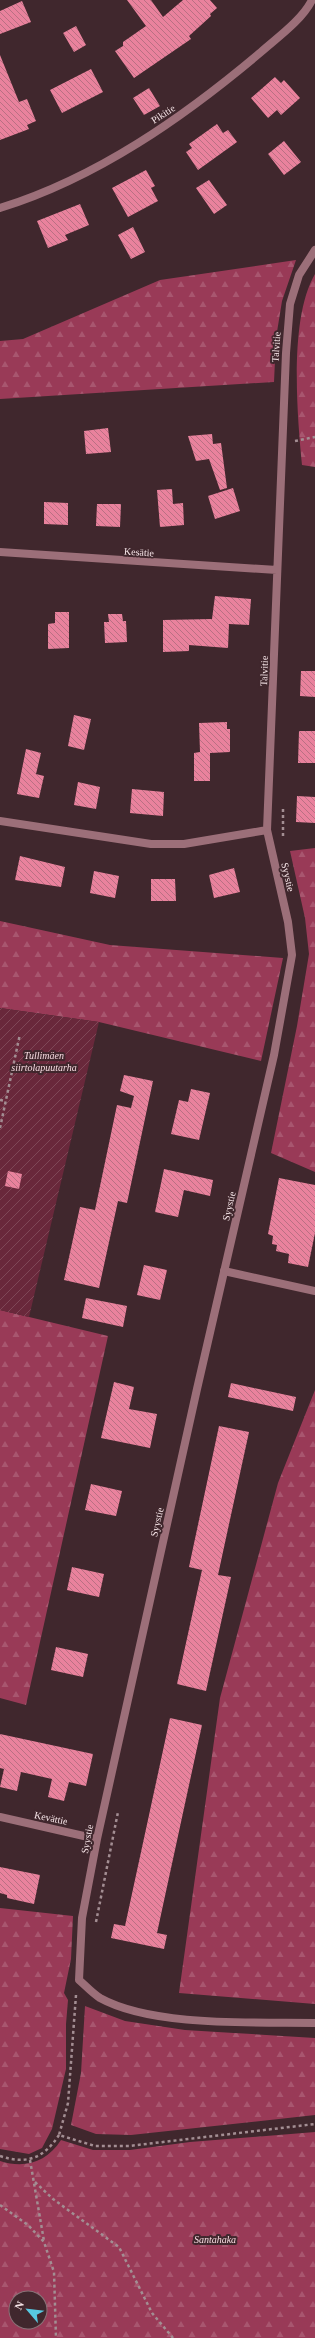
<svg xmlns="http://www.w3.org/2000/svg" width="315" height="2338" font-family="'Times New Roman',serif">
<defs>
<pattern id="forest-firs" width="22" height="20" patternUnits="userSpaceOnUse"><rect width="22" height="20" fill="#993a57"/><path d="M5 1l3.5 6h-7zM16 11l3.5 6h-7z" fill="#a8566f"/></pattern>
<pattern id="garden-furrows" width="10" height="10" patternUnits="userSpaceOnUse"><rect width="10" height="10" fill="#69283b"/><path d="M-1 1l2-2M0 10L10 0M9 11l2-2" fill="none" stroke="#7f4757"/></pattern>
<pattern id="building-back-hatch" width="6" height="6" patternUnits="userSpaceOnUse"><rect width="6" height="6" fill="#e9829d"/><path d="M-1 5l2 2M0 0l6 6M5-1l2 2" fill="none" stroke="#b97083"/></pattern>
</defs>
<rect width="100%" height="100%" fill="#40272d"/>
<!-- forest -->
<path fill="url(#forest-firs)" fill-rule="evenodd" d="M 296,260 L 282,301 L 276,338 L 274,382 L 0,399 L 0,341 L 23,339 L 160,280 Z
M 315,274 L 315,467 L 302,465 C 297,414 289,318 315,274 Z
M 315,848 L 315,1172 L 271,1153 L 297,1026 L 309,954 L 305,918 L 290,851 Z
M 0,921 L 110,945 L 283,958 L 261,1061 L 99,1022 L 0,1008 Z
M 0,1310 L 108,1336 L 26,1705 L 0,1698 Z
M 315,1390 L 315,2004 L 179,1993 L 220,1698 L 278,1483 Z
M 0,1908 L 73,1916 L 71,1959 L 64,1993 L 68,2000 L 66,2024 L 66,2069 L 52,2129 L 42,2148 L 29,2154 L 0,2149 Z
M 85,2006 L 125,2021 L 185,2030 L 315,2038 L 315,2115 L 131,2135 L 96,2134 L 71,2125 L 81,2073 Z
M 315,2132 L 315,2338 L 0,2338 L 0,2161 C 25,2169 47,2162 61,2140 L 93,2150 L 130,2150 L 190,2142 ZM 16,2298 L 40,2298 L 40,2322 L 16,2322 Z"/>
<!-- garden -->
<path fill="url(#garden-furrows)" d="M 0,1008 L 99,1022 L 29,1317 L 0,1310 Z"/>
<!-- building -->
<path fill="url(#building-back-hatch)" d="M 127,0 L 151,0 L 163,17 L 183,0 L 210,0 L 217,8 L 210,14 L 211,16 L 189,36 L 191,39 L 134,78 L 115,51 L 123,46 L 123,42 L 146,26 Z
M 22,1 L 31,22 L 0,34 L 0,11 Z
M 76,26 L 86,45 L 74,52 L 63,33 Z
M 0,55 L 19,102 L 27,99 L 36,121 L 27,125 L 29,129 L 0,140 Z
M 91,69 L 103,92 L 62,113 L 50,90 Z
M 275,77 L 281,83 L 284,80 L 300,98 L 281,115 L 277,110 L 268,118 L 251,98 Z
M 149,88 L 160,106 L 144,115 L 133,98 Z
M 217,124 L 223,133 L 228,130 L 237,142 L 198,170 L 186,152 L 192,148 L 189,144 Z
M 284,141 L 301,162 L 284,175 L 268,154 Z
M 146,170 L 155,186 L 151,188 L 158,201 L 128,217 L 112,188 Z
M 209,180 L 227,205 L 214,214 L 196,188 Z
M 80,204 L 89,225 L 65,235 L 68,240 L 48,248 L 37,221 Z
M 133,227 L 145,252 L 131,259 L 118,235 Z
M 108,428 L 111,452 L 86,454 L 84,431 Z
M 212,434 L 213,444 L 221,443 L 227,488 L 220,490 L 209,459 L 196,461 L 188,436 Z
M 233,488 L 240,511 L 215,519 L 208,496 Z
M 172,489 L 173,504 L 183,503 L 184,525 L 160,527 L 157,490 Z
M 44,502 L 68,503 L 68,525 L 44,524 Z
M 97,504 L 121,504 L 120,527 L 96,526 Z
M 215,596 L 251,599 L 249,625 L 229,624 L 228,648 L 189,645 L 189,651 L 163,652 L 163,620 L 212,619 Z
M 55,612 L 69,612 L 69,648 L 48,649 L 48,624 L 55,623 Z
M 108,614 L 122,614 L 123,621 L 126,621 L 127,642 L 105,643 L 104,622 L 109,622 Z
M 301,671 L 315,671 L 315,697 L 300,696 Z
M 74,715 L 91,719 L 84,750 L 68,746 Z
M 227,722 L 227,729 L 230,729 L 230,752 L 210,753 L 210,781 L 194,781 L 194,753 L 200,752 L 199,723 Z
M 299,731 L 315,731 L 315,763 L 298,763 Z
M 26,749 L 41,753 L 36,774 L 44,776 L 39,798 L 17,794 Z
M 78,782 L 100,787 L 96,809 L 74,805 Z
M 132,789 L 164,792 L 163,816 L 130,813 Z
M 297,796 L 315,797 L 315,823 L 296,822 Z
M 20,856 L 65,867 L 61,887 L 15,880 Z
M 234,868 L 240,892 L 214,898 L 209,875 Z
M 94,871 L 119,876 L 115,898 L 90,893 Z
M 151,879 L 175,879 L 176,901 L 151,901 Z
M 124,1075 L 153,1081 L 127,1203 L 118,1201 L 99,1288 L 64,1280 L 80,1207 L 95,1210 L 117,1105 L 131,1108 L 134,1096 L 120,1091 Z
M 191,1089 L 210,1093 L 199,1140 L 171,1134 L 179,1100 L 188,1102 Z
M 164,1169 L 213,1180 L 210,1196 L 184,1190 L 178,1217 L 155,1212 Z
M 8,1171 L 22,1174 L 19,1189 L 5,1186 Z
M 279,1178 L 315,1185 L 315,1233 L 308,1267 L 288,1263 L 289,1254 L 276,1251 L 277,1245 L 272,1244 L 273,1236 L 268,1234 Z
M 144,1265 L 167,1270 L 160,1300 L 137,1295 Z
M 86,1298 L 127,1306 L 123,1327 L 82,1318 Z
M 114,1382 L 134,1387 L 129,1409 L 157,1414 L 150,1448 L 101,1438 Z
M 231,1383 L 296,1397 L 293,1411 L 228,1397 Z
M 219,1426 L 249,1432 L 218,1575 L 231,1577 L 206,1691 L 177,1684 L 202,1570 L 189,1567 Z
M 91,1484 L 122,1491 L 116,1516 L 85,1510 Z
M 72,1567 L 104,1574 L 99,1597 L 67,1590 Z
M 56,1647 L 88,1654 L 83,1677 L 51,1670 Z
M 170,1718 L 202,1725 L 157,1933 L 167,1935 L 164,1949 L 111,1938 L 114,1924 L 125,1926 Z
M 0,1734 L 93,1754 L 86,1786 L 69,1782 L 64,1801 L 48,1797 L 52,1779 L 21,1772 L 17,1791 L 0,1787 L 4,1769 L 0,1768 Z
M 0,1867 L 40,1875 L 34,1904 L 7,1898 L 7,1895 L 0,1893 Z"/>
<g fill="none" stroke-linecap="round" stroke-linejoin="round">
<!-- path -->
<path stroke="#a38e93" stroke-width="2.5" stroke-dasharray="3 3" stroke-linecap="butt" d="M 295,441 L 315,437
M 283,809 L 283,836
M 0,1100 L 6,1101
M 0,1128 L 20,1034
M 96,1922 L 118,1812
M 76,1995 L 68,2103 L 59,2135 L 95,2146 L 129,2146 L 315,2124
M 0,2156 C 27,2165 44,2158 59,2135
M 30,2160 L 44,2241
M 35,2182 L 53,2199 L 119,2247 L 152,2313 L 173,2338
M 0,2205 L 28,2225 L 44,2242 L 54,2272 L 56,2338"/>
<!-- lane -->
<path stroke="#9c6f79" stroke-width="8" d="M 224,1271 L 315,1291"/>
<!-- street -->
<path stroke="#9c6f79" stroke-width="8" d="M 0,208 C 97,178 184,117 261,52 C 278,37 302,20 312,0
M 315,250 L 299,275 L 290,304 L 286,353 L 267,830 L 288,922 L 292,955 L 274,1055 L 197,1389 L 97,1839 L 82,1918 L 79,1980 C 86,1986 92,1993 100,1998 C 152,2027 255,2022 315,2023
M 0,552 L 277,570
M 0,821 L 151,844 L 184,844 L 267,830
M 0,1817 L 97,1839"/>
</g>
<g text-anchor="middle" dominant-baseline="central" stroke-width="4" stroke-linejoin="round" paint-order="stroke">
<!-- street labels -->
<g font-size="10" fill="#f6e5e8" stroke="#40272d">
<text transform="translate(163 114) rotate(-33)">Pikitie</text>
<text transform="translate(276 347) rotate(-86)">Talvitie</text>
<text transform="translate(139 552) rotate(4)">Kesätie</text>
<text transform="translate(264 671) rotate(-88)">Talvitie</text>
<text transform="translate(288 877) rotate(77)">Syystie</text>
<text transform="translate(229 1206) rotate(-77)">Syystie</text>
<text transform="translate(157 1522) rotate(-77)">Syystie</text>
<text transform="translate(51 1818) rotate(12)">Kevättie</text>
<text transform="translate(87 1839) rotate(-79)">Syystie</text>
</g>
<!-- park labels -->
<g font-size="10" font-style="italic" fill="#f7dbe1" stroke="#40272d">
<text x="44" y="1055">Tullimäen<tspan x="44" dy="12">siirtolapuutarha</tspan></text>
<text x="215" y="2239">Santahaka</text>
</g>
</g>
<!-- north arrow -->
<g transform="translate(28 2310) rotate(298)"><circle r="19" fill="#40272d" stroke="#897378"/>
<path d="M0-3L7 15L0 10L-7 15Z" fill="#57c9e2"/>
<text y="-6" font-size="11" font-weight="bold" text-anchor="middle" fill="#f6e5e8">N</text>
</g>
</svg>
